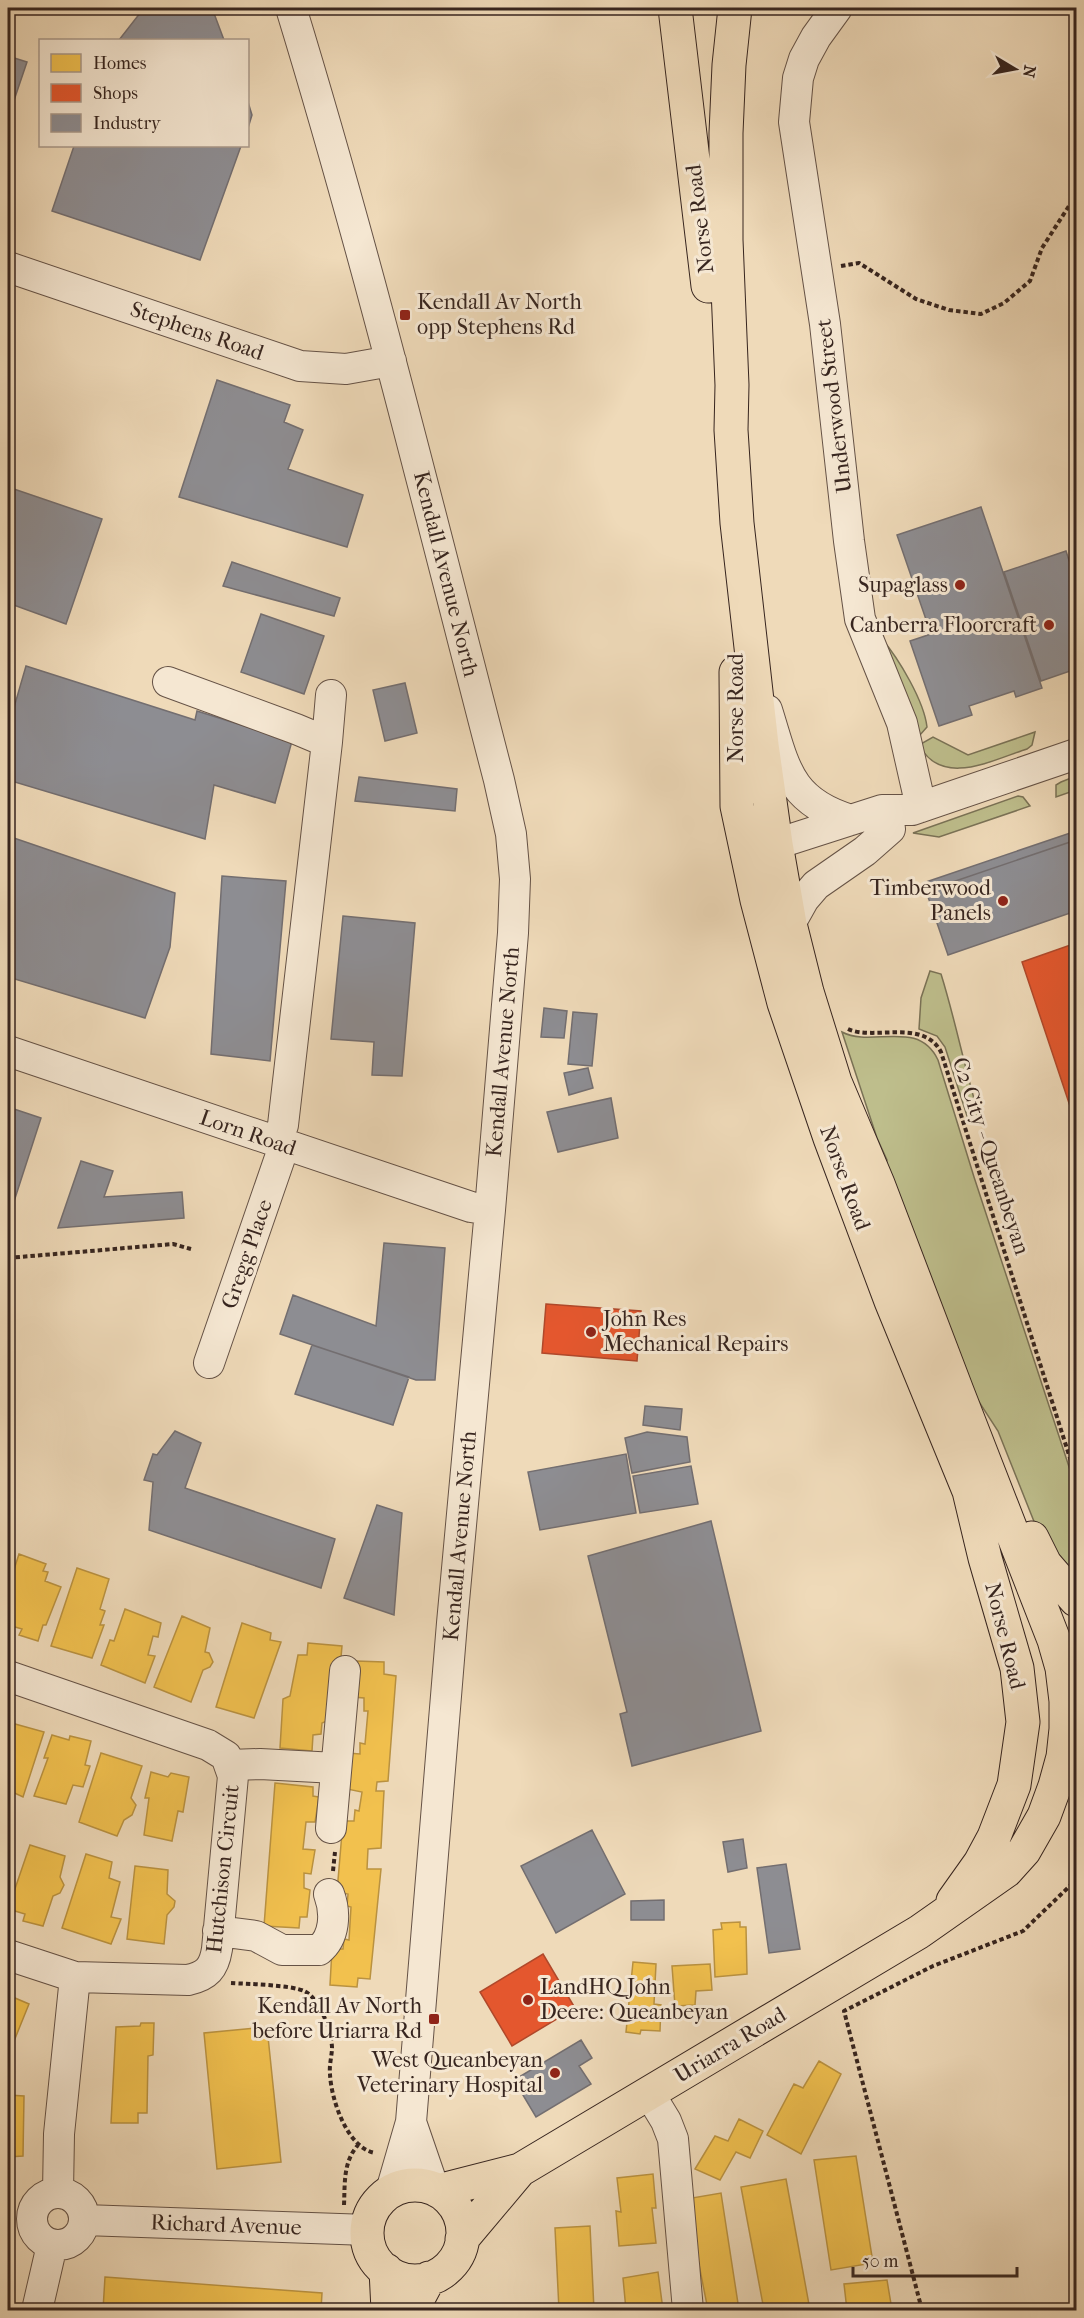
<svg xmlns="http://www.w3.org/2000/svg" width="1084" height="2318" font-family="'IM FELL French Canon',serif">
<rect width="100%" height="100%" fill="#efdab9"/>
<filter id="stains"><feTurbulence type="fractalNoise" baseFrequency=".00333" numOctaves="4"/><feColorMatrix values="0 0 0 0 .2 0 0 0 0 .09 0 0 0 0 .02 0 0 0 .5 -.17"/></filter>
<radialGradient id="worn" r=".72"><stop offset=".6" stop-color="#630" stop-opacity="0"/><stop offset="1" stop-color="#630" stop-opacity=".3"/></radialGradient>
<!-- green -->
<path fill="#bebe8c" stroke="#7a7256" stroke-width="1.5" d="M 882,639 C 899,659 924,701 927,727 L 920,735 L 916,734 Z
M 1035,732 L 1032,745 L 1027,749 C 992,760 942,788 919,745 L 933,737 L 968,755 Z
M 1076,776 L 1076,790 L 1056,797 L 1056,785 L 1061,782 Z
M 1018,796 L 1023,797 L 1030,806 L 939,837 L 913,833 Z
M 930,971 L 941,974 C 956,1022 965,1071 980,1119 L 974,1123 L 969,1122 L 945,1047 L 937,1036 L 919,1029 L 921,998 Z
M 842,1032 C 872,1048 918,1018 938,1060 L 974,1177 L 1076,1488 L 1076,1587 L 1039,1534 L 998,1431 L 970,1388 L 886,1164 L 887,1160 L 877,1138 Z"/>
<!-- homes -->
<path fill="#f2c14e" stroke="#ba9240" stroke-width="1.5" d="M 19,1554 L 46,1564 L 43,1571 L 48,1572 L 45,1581 L 61,1587 L 46,1625 L 43,1625 L 38,1641 L 19,1635 L 22,1629 L 8,1625 L 8,1588 Z
M 77,1568 L 109,1579 L 100,1609 L 105,1611 L 100,1625 L 104,1625 L 92,1658 L 51,1646 Z
M 125,1609 L 161,1623 L 158,1637 L 153,1636 L 148,1655 L 155,1656 L 145,1683 L 101,1665 L 110,1640 L 114,1641 Z
M 182,1616 L 210,1628 L 205,1652 L 209,1653 L 213,1662 L 210,1667 L 203,1670 L 191,1702 L 154,1687 Z
M 242,1623 L 271,1633 L 270,1640 L 281,1642 L 254,1718 L 216,1707 Z
M 308,1643 L 342,1646 L 340,1669 L 327,1721 L 322,1723 L 321,1734 L 313,1735 L 312,1751 L 280,1748 L 283,1699 L 290,1696 L 298,1655 L 307,1655 Z
M 356,1661 L 384,1662 L 384,1674 L 396,1676 L 388,1781 L 377,1782 L 376,1791 L 384,1791 L 381,1848 L 368,1849 L 367,1869 L 381,1869 L 370,1979 L 358,1978 L 357,1987 L 330,1985 L 332,1949 L 343,1949 L 344,1939 L 349,1940 L 351,1907 L 347,1906 L 348,1894 L 337,1892 L 343,1821 L 354,1821 L 355,1810 L 359,1811 L 362,1792 L 347,1789 L 348,1753 L 360,1754 L 360,1743 L 365,1744 L 368,1711 L 364,1711 L 364,1698 L 353,1697 Z
M 8,1722 L 44,1732 L 23,1797 L 8,1790 Z
M 52,1735 L 69,1740 L 70,1736 L 91,1741 L 85,1765 L 90,1766 L 83,1787 L 73,1785 L 66,1804 L 34,1796 L 48,1758 L 44,1758 Z
M 101,1753 L 142,1766 L 131,1798 L 136,1805 L 132,1815 L 124,1820 L 117,1836 L 79,1822 Z
M 151,1772 L 168,1777 L 171,1773 L 189,1777 L 183,1812 L 178,1811 L 172,1841 L 144,1835 L 149,1798 L 145,1798 Z
M 275,1783 L 313,1787 L 313,1796 L 319,1797 L 315,1822 L 306,1822 L 303,1849 L 315,1850 L 311,1874 L 304,1873 L 304,1888 L 310,1890 L 307,1917 L 300,1917 L 299,1928 L 264,1926 Z
M 30,1845 L 65,1856 L 60,1877 L 64,1885 L 60,1893 L 53,1896 L 43,1926 L 23,1921 L 25,1914 L 8,1909 Z
M 86,1854 L 112,1862 L 109,1878 L 120,1882 L 111,1917 L 121,1919 L 111,1944 L 62,1928 Z
M 135,1866 L 168,1870 L 167,1894 L 175,1901 L 174,1907 L 167,1915 L 164,1944 L 127,1939 Z
M 740,1922 L 740,1927 L 746,1927 L 747,1974 L 715,1977 L 713,1930 L 722,1929 L 721,1923 Z
M 633,1962 L 656,1964 L 654,2004 L 661,2005 L 660,2031 L 641,2030 L 640,2034 L 626,2032 Z
M 710,1964 L 712,1990 L 696,1991 L 695,2005 L 675,2006 L 672,1966 Z
M 8,1995 L 29,2004 L 10,2051 L 8,2049 Z
M 141,2023 L 154,2023 L 153,2055 L 148,2056 L 147,2113 L 138,2113 L 138,2123 L 111,2123 L 116,2027 L 140,2026 Z
M 267,2027 L 281,2162 L 217,2169 L 204,2033 Z
M 819,2061 L 841,2074 L 801,2154 L 767,2135 L 794,2084 L 803,2088 Z
M 8,2095 L 24,2096 L 23,2156 L 8,2157 Z
M 739,2119 L 763,2131 L 750,2158 L 736,2152 L 720,2180 L 695,2169 L 715,2136 L 728,2141 Z
M 856,2156 L 873,2263 L 831,2270 L 814,2160 Z
M 653,2174 L 656,2208 L 652,2208 L 656,2243 L 619,2246 L 616,2211 L 621,2212 L 617,2178 Z
M 786,2179 L 810,2310 L 764,2310 L 741,2187 Z
M 721,2193 L 739,2310 L 708,2310 L 686,2199 Z
M 590,2226 L 594,2310 L 559,2310 L 555,2228 Z
M 658,2272 L 663,2310 L 626,2310 L 623,2278 Z
M 105,2277 L 322,2293 L 321,2310 L 103,2310 Z
M 887,2280 L 892,2310 L 847,2310 L 844,2284 Z"/>
<!-- shops -->
<path fill="#e4572e" stroke="#b0482a" stroke-width="1.5" d="M 1076,943 L 1076,1124 L 1022,962 Z
M 546,1304 L 641,1311 L 637,1361 L 542,1353 Z
M 543,1954 L 575,2008 L 512,2046 L 480,1992 Z"/>
<!-- industry -->
<path fill="#8d8d92" stroke="#736e70" stroke-width="1.5" d="M 144,8 L 212,8 L 224,40 L 119,40 Z
M 8,56 L 27,62 L 8,118 Z
M 248,102 L 252,115 L 248,128 Z
M 74,146 L 241,146 L 200,260 L 52,211 Z
M 217,380 L 290,405 L 284,422 L 303,430 L 288,469 L 363,495 L 347,547 L 179,497 Z
M 8,487 L 102,519 L 66,624 L 8,603 Z
M 981,507 L 1042,688 L 1016,697 L 1014,691 L 969,706 L 972,715 L 939,726 L 910,641 L 931,634 L 897,535 Z
M 1066,551 L 1076,582 L 1076,669 L 1041,681 L 1004,572 Z
M 232,562 L 340,598 L 334,616 L 223,586 Z
M 261,614 L 324,636 L 304,694 L 241,672 Z
M 26,666 L 195,720 L 197,711 L 292,741 L 275,803 L 214,785 L 205,839 L 8,780 L 8,728 Z
M 405,683 L 417,733 L 385,741 L 373,690 Z
M 359,777 L 457,789 L 455,811 L 355,801 Z
M 1076,831 L 1076,840 L 926,891 L 923,883 Z
M 8,836 L 175,893 L 170,947 L 145,1018 L 8,977 Z
M 1076,840 L 1076,911 L 948,955 L 926,891 Z
M 222,876 L 286,881 L 270,1061 L 211,1054 Z
M 343,916 L 415,923 L 402,1076 L 372,1075 L 374,1042 L 331,1039 Z
M 544,1008 L 567,1011 L 564,1038 L 541,1037 Z
M 573,1012 L 597,1014 L 592,1066 L 568,1064 Z
M 588,1068 L 593,1088 L 569,1095 L 564,1073 Z
M 611,1098 L 618,1138 L 558,1152 L 547,1112 Z
M 8,1107 L 41,1118 L 8,1220 Z
M 81,1161 L 113,1171 L 104,1197 L 182,1192 L 184,1218 L 58,1228 Z
M 384,1243 L 445,1248 L 435,1380 L 416,1380 L 280,1334 L 293,1295 L 376,1326 Z
M 1076,1307 L 1076,1329 L 1070,1310 Z
M 312,1345 L 409,1377 L 393,1425 L 295,1394 Z
M 645,1406 L 682,1409 L 680,1430 L 643,1425 Z
M 175,1431 L 201,1443 L 185,1488 L 335,1539 L 321,1588 L 149,1530 L 153,1482 L 144,1480 L 153,1454 L 157,1455 Z
M 647,1432 L 687,1437 L 690,1462 L 632,1473 L 625,1438 Z
M 626,1454 L 636,1513 L 540,1530 L 528,1472 Z
M 691,1466 L 698,1504 L 640,1513 L 633,1476 Z
M 377,1505 L 402,1513 L 394,1615 L 344,1598 Z
M 711,1521 L 761,1731 L 632,1766 L 620,1714 L 627,1712 L 588,1556 Z
M 592,1830 L 625,1894 L 556,1933 L 521,1866 Z
M 743,1839 L 747,1868 L 728,1872 L 723,1842 Z
M 786,1864 L 800,1949 L 769,1953 L 757,1868 Z
M 664,1900 L 664,1920 L 631,1920 L 631,1901 Z
M 581,2040 L 592,2058 L 579,2066 L 591,2084 L 536,2117 L 514,2080 Z"/>
<g fill="none" stroke-linecap="round" stroke-linejoin="round">
<!-- minor casing -->
<g stroke="#655246" stroke-width="32">
<path id="minor" d="M 291,8 C 369,263 432,522 499,780 L 511,834 L 515,879 L 513,933 L 490,1210 L 452,1623 L 411,2122 L 391,2191
M 837,8 L 816,37 L 804,59 L 798,78 L 794,122 L 825,324 L 849,541 L 860,619 L 902,723 L 921,807
M 8,267 L 300,366 L 346,369 L 391,361
M 168,682 L 296,729 L 327,742
M 767,710 C 785,767 788,801 851,820
M 776,844 L 882,810 L 912,810 L 1076,754
M 790,924 L 804,899 L 816,885 L 865,851 L 890,829
M 8,1051 L 471,1207 L 490,1210
M 277,1143 L 283,1125 L 327,742 L 331,695
M 209,1363 L 284,1146
M 8,1676 L 208,1745 L 226,1756 L 233,1776 L 217,1949 C 214,1968 207,1976 188,1980 L 75,1977 L 8,1955
M 230,1765 L 260,1764 L 336,1768
M 331,1828 L 345,1671
M 218,1931 L 256,1936 L 282,1950 L 319,1950 C 335,1937 336,1913 329,1894
M 649,2093 L 666,2121 L 673,2139 L 688,2310
M 411,2122 L 434,2189
M 58,2192 L 59,2134 L 75,1977
M32 2219a26 26 0 1 1 52 0a26 26 0 1 1-52 0Z
M 84,2220 L 368,2230
M 37,2310 L 52,2245"/>
</g>
<!-- major casing -->
<g stroke="#37251f" stroke-width="35">
<path id="major" d="M 675,8 L 708,286
M 736,672 L 737,806 L 757,900 L 784,1003 L 830,1138 L 891,1301 L 969,1491 L 985,1558 L 1017,1668 L 1023,1722 L 1014,1785 L 994,1837 L 980,1863 L 953,1901
M 1032,1538 L 1045,1564 L 1076,1600
M367 2233a48 48 0 1 1 96 0a48 48 0 1 1-96 0Z
M 438,2191 L 520,2170 L 919,1932 L 1006,1871 L 1024,1851 L 1044,1816 L 1055,1786 L 1063,1757 L 1066,1729 L 1066,1701 L 1062,1668 L 1054,1640 L 957,1391 L 878,1184 L 835,1082 L 807,992 L 790,924 L 776,844 L 762,745 L 737,523 L 731,430 L 732,385 L 726,240 L 726,133 L 729,65 L 735,8
M 462,2239 L 520,2170
M 386,2270 L 388,2310
M 412,2310 L 429,2278"/>
</g>
<!-- path -->
<path stroke="#37251f" stroke-width="4" stroke-dasharray="4.5 3" stroke-linecap="butt" d="M 841,266 L 859,263 L 916,299 L 949,310 L 981,314 L 1004,303 L 1030,281 L 1042,248 L 1076,195
M 848,1029 C 874,1041 923,1018 941,1052 L 1076,1477
M 8,1258 L 173,1244 L 191,1249
M 333,1871 L 335,1852
M 231,1983 C 248,1984 291,1985 304,1991 C 320,1998 331,2031 332,2047 C 332,2056 329,2065 330,2074 C 331,2099 347,2148 375,2153
M 344,2205 C 345,2183 343,2162 358,2145
M 922,2310 L 844,2011 L 933,1966 L 1023,1931 L 1076,1880"/>
<!-- minor -->
<use href="#minor" stroke="#f5e7d2" stroke-width="30"/>
<!-- major -->
<use href="#major" stroke="#efdab9" stroke-width="33"/>
</g>
<!-- markers -->
<g fill="#8f2418" stroke="#f5e7d2" stroke-width="2">
<rect x="399" y="309" width="12" height="12" rx="3"/>
<circle cx="960" cy="585" r="6"/>
<circle cx="1049" cy="625" r="6"/>
<circle cx="1003" cy="901" r="6"/>
<circle cx="591" cy="1332" r="6"/>
<circle cx="528" cy="2000" r="6"/>
<rect x="428" y="2013" width="12" height="12" rx="3"/>
<circle cx="555" cy="2073" r="6"/>
</g>
<g text-anchor="middle" dominant-baseline="central" stroke-width="6" stroke-linejoin="round" paint-order="stroke">
<!-- street labels -->
<g font-size="22" fill="#37251f" stroke="#f5e7d2">
<text transform="translate(700 219) rotate(-97)">Norse Road</text>
<text transform="translate(197 331) rotate(19)">Stephens Road</text>
<text transform="translate(834 406) rotate(-97)">Underwood Street</text>
<text transform="translate(446 574) rotate(76)">Kendall Avenue North</text>
<text transform="translate(736 708) rotate(-90)">Norse Road</text>
<text transform="translate(503 1052) rotate(-85)">Kendall Avenue North</text>
<text transform="translate(248 1133) rotate(19)">Lorn Road</text>
<text transform="translate(991 1156) rotate(72)">C2 City - Queanbeyan</text>
<text transform="translate(845 1178) rotate(70)">Norse Road</text>
<text transform="translate(247 1254) rotate(-71)">Gregg Place</text>
<text transform="translate(460 1536) rotate(-85)">Kendall Avenue North</text>
<text transform="translate(1005 1636) rotate(76)">Norse Road</text>
<text transform="translate(223 1869) rotate(-84)">Hutchison Circuit</text>
<text transform="translate(730 2045) rotate(-31)">Uriarra Road</text>
<text transform="translate(226 2225) rotate(2)">Richard Avenue</text>
</g>
<!-- poi labels -->
<g font-size="22" fill="#37251f" stroke="#f5e7d2" text-anchor="end">
<text x="417" y="302" text-anchor="start">Kendall Av North<tspan x="417" dy="25">opp Stephens Rd</tspan></text>
<text x="948" y="585">Supaglass</text>
<text x="1037" y="625">Canberra Floorcraft</text>
<text x="991" y="888">Timberwood<tspan x="991" dy="25">Panels</tspan></text>
<text x="603" y="1319" text-anchor="start">John Res<tspan x="603" dy="25">Mechanical Repairs</tspan></text>
<text x="540" y="1987" text-anchor="start">LandHQ John<tspan x="540" dy="25">Deere: Queanbeyan</tspan></text>
<text x="422" y="2006">Kendall Av North<tspan x="422" dy="25">before Uriarra Rd</tspan></text>
<text x="543" y="2060">West Queanbeyan<tspan x="543" dy="25">Veterinary Hospital</tspan></text>
</g>
</g>
<!-- margin -->
<rect width="1084" height="2318" fill="none" stroke="#efdab9" stroke-width="30"/>
<rect x="9" y="9" width="1066" height="2300" fill="none" stroke="#37251f" stroke-width="3"/>
<rect x="15" y="15" width="1054" height="2288" fill="none" stroke="#37251f" stroke-width="1.5"/>
<!-- legend -->
<rect x="39" y="39" width="210" height="108" fill="#f5e7d2" stroke="#a9998a" stroke-width="1.5"/>
<rect x="51" y="54" width="30" height="18" fill="#f2c14e" stroke="#a9998a" stroke-width="1.5"/>
<text x="93" y="69" font-size="18" fill="#37251f">Homes</text>
<rect x="51" y="84" width="30" height="18" fill="#e4572e" stroke="#a9998a" stroke-width="1.5"/>
<text x="93" y="99" font-size="18" fill="#37251f">Shops</text>
<rect x="51" y="114" width="30" height="18" fill="#8d8d92" stroke="#a9998a" stroke-width="1.5"/>
<text x="93" y="129" font-size="18" fill="#37251f">Industry</text>
<!-- north arrow -->
<g transform="translate(1015 69) rotate(100)" stroke="#f5e7d2" stroke-width="4.5" paint-order="stroke">
<path d="M0-4.5L10 22L0 15L-10 22Z" fill="#37251f"/>
<text y="-9" font-size="16" font-weight="bold" text-anchor="middle" fill="#37251f">N</text>
</g>
<!-- scale -->
<path d="M853 2267v9h164v-9" fill="none" stroke="#37251f" stroke-width="3"/>
<text x="862" y="2267" font-size="18" fill="#37251f" stroke="#f5e7d2" stroke-width="4.5" paint-order="stroke">50 m</text>
<rect width="100%" height="100%" filter="url(#stains)"/>
<rect width="100%" height="100%" fill="url(#worn)"/>
</svg>
